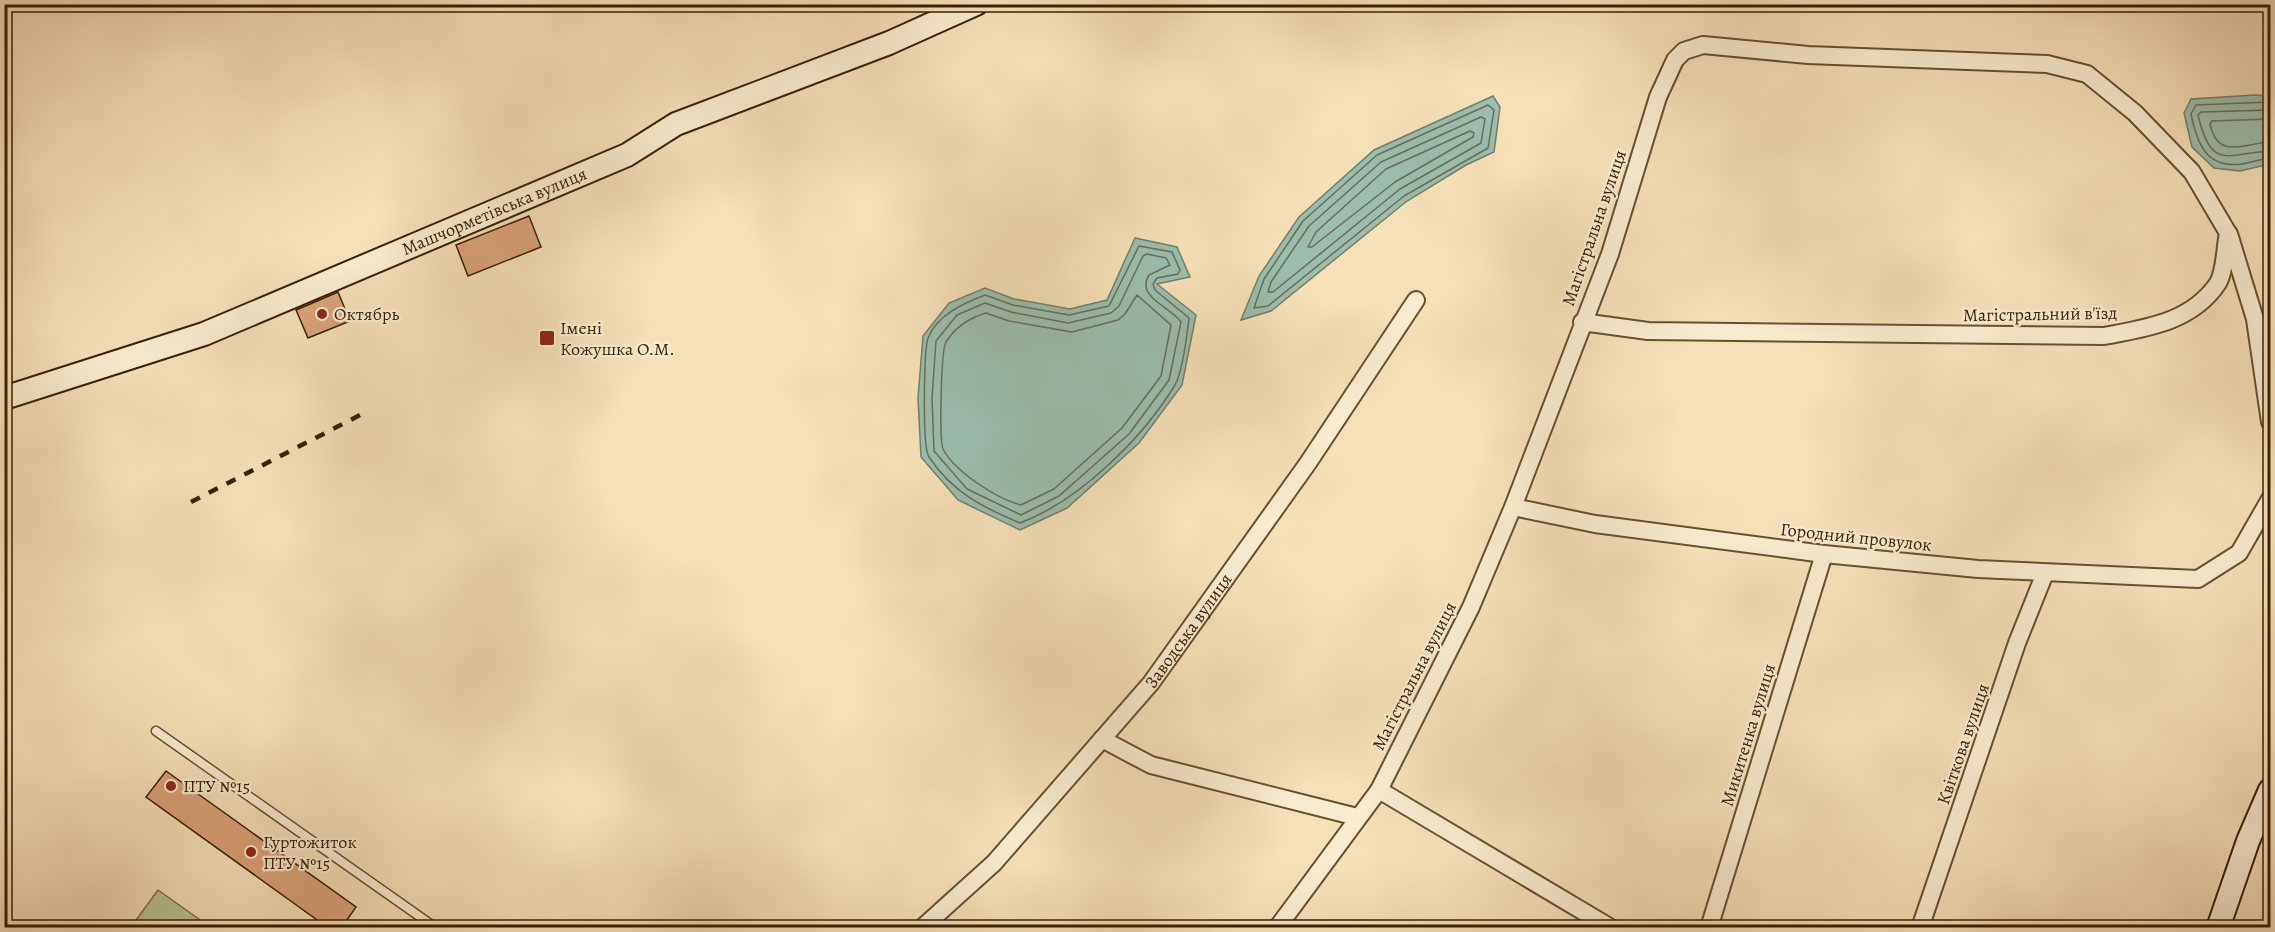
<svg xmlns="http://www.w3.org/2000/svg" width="2275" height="932" font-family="Alegreya,serif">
<rect width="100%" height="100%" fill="#f5e0b7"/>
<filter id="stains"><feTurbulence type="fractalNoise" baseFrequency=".00333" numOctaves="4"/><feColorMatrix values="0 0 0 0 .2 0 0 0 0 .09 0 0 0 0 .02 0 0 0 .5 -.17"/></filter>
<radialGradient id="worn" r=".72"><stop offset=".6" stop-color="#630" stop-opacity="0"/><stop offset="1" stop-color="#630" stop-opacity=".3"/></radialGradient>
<!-- green -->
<path fill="#b9c390" stroke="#787249" stroke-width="1.5" d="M 158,890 L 210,927 L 131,927 Z"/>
<!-- water -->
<path fill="#9cbdaf" stroke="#747f6a" stroke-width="1.5" d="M 2255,95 L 2270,96 L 2270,164 L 2240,171 L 2214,168 L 2192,147 L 2184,113 L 2191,99 Z
M 1493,96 L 1500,107 L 1494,152 L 1466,165 L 1407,201 L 1271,311 L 1241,320 L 1259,276 L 1299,217 L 1374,150 Z
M 1135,238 L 1177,247 L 1190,277 L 1157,284 L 1196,315 L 1182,385 L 1139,443 L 1067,508 L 1020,530 L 958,500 L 921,457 L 918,398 L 923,336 L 949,303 L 985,288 L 1014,299 L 1070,309 L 1107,300 Z"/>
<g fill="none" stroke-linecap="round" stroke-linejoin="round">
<!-- shore -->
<path stroke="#6a6f58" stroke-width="1.5" d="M 2270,102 L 2196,105 L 2191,114 C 2197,143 2206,169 2242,164 C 2252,162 2261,159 2270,158
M 1488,105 L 1494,110 L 1488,148 L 1404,196 L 1268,306 L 1254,308 L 1264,279 L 1303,221 L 1377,155 Z
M 2270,110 L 2201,112 L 2198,115 C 2211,172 2228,153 2270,151
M 1481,117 L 1485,119 L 1481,143 L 1400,189 L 1273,292 L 1268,292 L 1271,282 L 1309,226 L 1381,162 Z
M 2270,119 L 2212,121 L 2210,124 C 2218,161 2245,143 2270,142
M 1470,131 L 1474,133 L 1473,137 L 1395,182 L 1312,247 L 1308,247 L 1316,232 L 1386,169 Z
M 1139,246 L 1172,252 L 1180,270 L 1178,274 L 1157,278 L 1153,284 L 1155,290 L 1189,318 C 1187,335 1183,371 1175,385 C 1142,439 1079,501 1020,523 C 982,507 952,492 929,457 C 922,447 924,351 928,338 C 937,315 964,303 985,295 L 1013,305 L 1069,315 L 1109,306 Z
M 1147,254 L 1166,258 L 1170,265 L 1149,275 C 1135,297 1171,307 1181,322 L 1169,380 L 1129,434 L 1059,496 L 1021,515 L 967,489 L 934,451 L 932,398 L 936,341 L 957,315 L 985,303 L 1011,312 L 1068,323 L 1111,313 L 1119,306 L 1143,256 Z
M 1137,295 L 1171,325 L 1161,376 L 1122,428 L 1054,489 L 1021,505 C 997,499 954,471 943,449 C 939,438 941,351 946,342 C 956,326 969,318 986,313 L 1009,321 L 1072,332 L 1118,320 L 1125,314 Z"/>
</g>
<!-- building -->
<path fill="#dba177" stroke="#372102" stroke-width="1.5" d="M 529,216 L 541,247 L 468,276 L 456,245 Z
M 338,292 L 350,321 L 308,338 L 296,310 Z
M 166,771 L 356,907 L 342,927 L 327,927 L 146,797 Z"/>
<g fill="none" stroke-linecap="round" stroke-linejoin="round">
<!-- lane casing -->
<g stroke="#66512f" stroke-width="11">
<path id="lane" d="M 156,731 L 436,928"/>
</g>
<!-- street casing -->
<g stroke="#66512f" stroke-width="20">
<g id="street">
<path d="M 2229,234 L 2255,319 L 2270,422"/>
<path d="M 1513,507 L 1595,524 L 1824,554 L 1978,569 L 2198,579 L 2239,553 L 2270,499"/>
<path d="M 1102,739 L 1151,765 L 1357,817"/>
<path d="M 1379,790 L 1611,928"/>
<path id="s1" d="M 922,928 L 994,863 L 1151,683 L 1308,463 L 1416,300"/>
<path d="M 1277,928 L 1379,790 L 1471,607 L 1513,507 L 1610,254 L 1658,97 L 1675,60 L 1684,51 L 1703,45 L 1808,55 L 2047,64 L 2087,74 L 2135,113 L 2192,172 L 2228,233 C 2225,247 2225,271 2218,283 C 2192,322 2147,328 2104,336 L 1648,331 L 1582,322"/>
<path d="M 1709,928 L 1824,554"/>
<path d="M 1920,928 L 2017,643 L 2045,573"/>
</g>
</g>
<!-- secondary casing -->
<g stroke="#372102" stroke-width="26">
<g id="secondary">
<path id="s2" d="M 4,398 L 204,334 L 627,155 L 676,124 L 889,43 L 976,4"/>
<path d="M 2218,928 L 2248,841 L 2270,790"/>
</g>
</g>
<!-- lane -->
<use href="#lane" stroke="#f8ebd0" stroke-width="8"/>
<!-- street -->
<use href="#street" stroke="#f8ebd0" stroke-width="16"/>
<!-- secondary -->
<use href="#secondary" stroke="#f8ebd0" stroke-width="22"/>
<!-- rail -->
<path stroke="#372102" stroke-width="4.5" stroke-dasharray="10 10" stroke-linecap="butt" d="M 191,502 L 366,412"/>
</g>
<!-- markers -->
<g fill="#8f2418" stroke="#f8ebd0" stroke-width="2">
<circle cx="322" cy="314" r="6"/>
<rect x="539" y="330" width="16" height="16" rx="3"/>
<circle cx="171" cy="786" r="6"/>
<circle cx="251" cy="852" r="6"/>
</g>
<g text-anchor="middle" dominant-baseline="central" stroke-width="4.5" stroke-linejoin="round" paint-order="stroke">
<!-- street labels -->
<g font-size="18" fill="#372102" stroke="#f8ebd0">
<text stroke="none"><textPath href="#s2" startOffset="525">Машчорметівська вулиця</textPath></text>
<text transform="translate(1594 228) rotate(-71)">Магістральна вулиця</text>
<text transform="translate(2040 314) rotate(-1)">Магістральний в'їзд</text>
<text transform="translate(1856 537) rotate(6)">Городний провулок</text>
<text stroke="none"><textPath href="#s1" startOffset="400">Заводська вулиця</textPath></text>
<text transform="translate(1414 676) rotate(-63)">Магістральна вулиця</text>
<text transform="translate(1748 735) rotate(-73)">Микитенка вулиця</text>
<text transform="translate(1963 744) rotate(-71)">Квіткова вулиця</text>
</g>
<!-- poi labels -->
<g font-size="18" fill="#372102" stroke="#f8ebd0" text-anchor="start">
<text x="334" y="314">Октябрь</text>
<text x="560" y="328">Імені<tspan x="560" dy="21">Кожушка О.М.</tspan></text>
<text x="183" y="786">ПТУ №15</text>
<text x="263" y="842">Гуртожиток<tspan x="263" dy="21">ПТУ №15</tspan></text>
</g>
</g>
<!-- margin -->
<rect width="2275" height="932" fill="none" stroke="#f5e0b7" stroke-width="24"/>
<rect x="6" y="6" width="2263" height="920" fill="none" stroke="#372102" stroke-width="3"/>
<rect x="12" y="12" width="2251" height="908" fill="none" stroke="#372102" stroke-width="1.5"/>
<rect width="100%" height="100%" filter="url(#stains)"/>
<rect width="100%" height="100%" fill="url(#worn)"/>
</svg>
